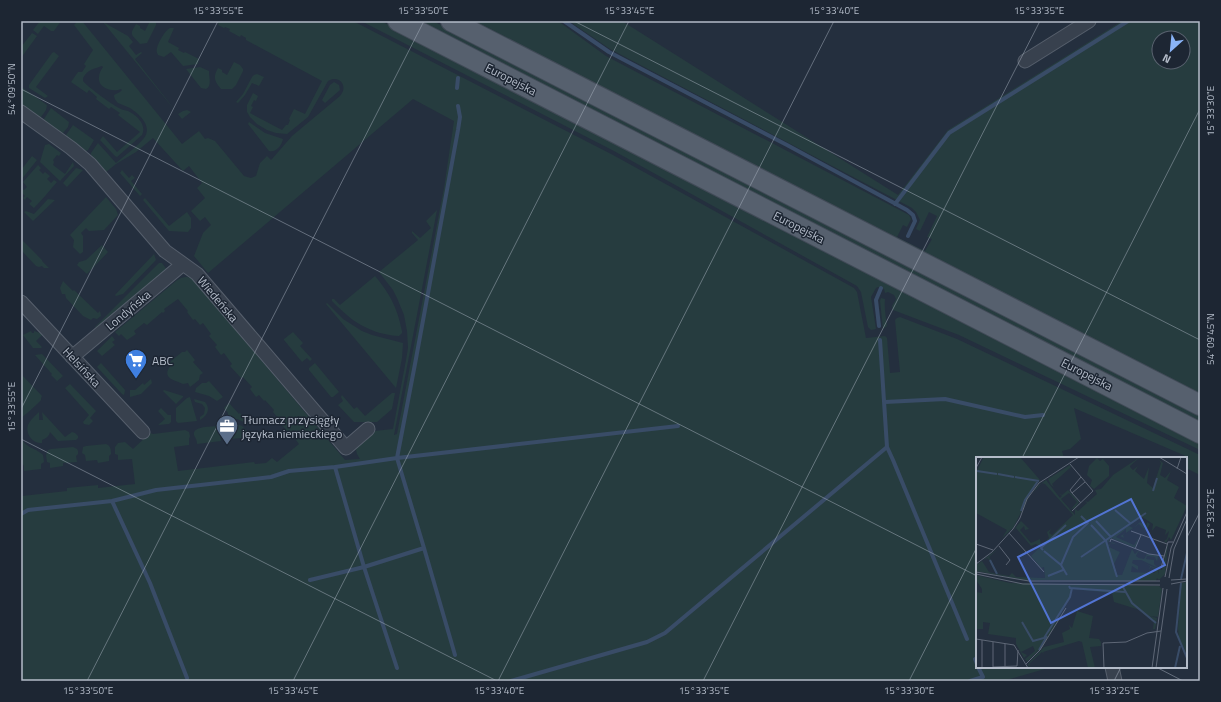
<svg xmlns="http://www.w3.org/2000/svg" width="1221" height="702" font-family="'Titillium Web',sans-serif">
<rect width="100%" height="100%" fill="#242f3e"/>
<!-- green -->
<path fill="#263c3f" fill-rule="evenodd" d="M 40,21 L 61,21 L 54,31 L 51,31 L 44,26 L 38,34 L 33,30 Z
M 75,21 L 82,21 L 182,144 L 199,131 L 205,139 L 208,138 L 215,141 L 244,176 L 251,178 L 256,176 L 260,163 L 267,156 L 271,160 L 272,159 L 292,136 L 340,96 C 349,86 339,74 328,81 L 308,117 L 287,134 L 276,133 L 267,130 L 257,124 L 250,117 L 247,112 L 247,105 L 253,93 L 258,96 L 256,101 L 254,100 L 251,106 L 253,107 L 250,113 L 282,130 L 286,125 L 288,125 L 290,120 L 289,119 L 294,109 L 305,114 L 322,81 L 246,40 L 246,38 L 241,35 L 240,37 L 229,31 L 230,29 L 225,27 L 224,28 L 218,25 L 219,24 L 215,21 L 213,23 L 210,21 L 353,21 L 613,155 L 854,288 L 857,292 L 866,338 L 885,336 L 887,338 L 890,373 L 900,372 L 895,320 L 897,318 L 900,317 L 957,339 L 1200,455 L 1200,475 L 1186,468 L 1186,459 L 1188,457 L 1074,408 L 1081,439 L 1070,449 L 1062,451 L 1064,458 L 977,458 L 977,667 L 1052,667 L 1003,681 L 21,681 L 21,495 L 22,496 L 67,491 L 67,488 L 98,485 L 98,488 L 135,484 L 132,459 L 118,460 L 118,455 L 115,454 L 115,447 L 118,443 L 125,442 L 133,449 L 150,433 L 153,434 L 185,430 L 189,432 L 190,436 L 189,439 L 189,445 L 174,447 L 178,471 L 254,462 L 255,464 L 266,463 L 272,458 L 277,462 L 299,444 L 289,431 L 288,432 L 281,424 L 282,423 L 273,412 L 274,410 L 265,400 L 264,401 L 259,395 L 256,397 L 250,389 L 252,387 L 243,377 L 241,378 L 230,366 L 232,364 L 224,353 L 221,355 L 215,347 L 217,345 L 209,336 L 211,334 L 203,323 L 200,325 L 195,319 L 193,320 L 187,312 L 188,311 L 178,299 L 164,309 L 165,311 L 163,313 L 162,312 L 147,325 L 144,323 L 134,331 L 136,334 L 127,340 L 121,334 L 119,336 L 115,332 L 176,281 C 182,277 188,275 194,280 L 345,460 L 360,459 L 357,454 L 356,450 L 357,447 L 374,431 L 393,429 L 406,360 L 408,348 L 407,331 L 404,315 L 397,298 L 393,290 L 379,272 L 418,240 L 412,233 L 412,231 L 420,238 L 431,228 L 426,221 L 437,210 L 394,435 L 397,434 L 444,188 L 454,121 L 413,99 L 208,273 L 194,256 L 203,233 L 211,225 L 205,217 L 200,221 L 191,211 L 205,198 L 197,188 L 202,183 L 189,166 L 183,171 L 153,138 L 136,152 L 116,164 L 106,172 L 91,155 L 91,153 L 98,143 L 116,163 C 123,157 139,145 144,138 C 153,126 139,114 130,108 C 126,106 122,105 118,103 C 115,100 114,98 114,95 L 120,92 L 122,90 L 121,89 C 113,93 97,88 99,77 C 99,73 101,70 103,67 L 102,66 C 94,69 88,69 83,78 L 83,81 C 89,88 110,103 119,108 C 122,110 125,110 128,111 C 137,115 147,125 142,135 L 117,157 L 115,156 L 100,140 L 103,136 L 117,152 L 140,132 L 118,115 L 120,113 L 111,107 L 109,109 L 96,99 L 97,97 L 89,90 L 87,93 L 71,82 L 78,72 L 82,72 L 86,66 L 84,64 L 93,50 L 74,25 L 76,23 Z
M 150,21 L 156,21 L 156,25 L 147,43 L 140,44 C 131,33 129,36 136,24 L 140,26 L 140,28 L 145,31 Z
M 361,21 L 381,21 L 1200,441 L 1200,450 L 959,335 L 893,310 L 892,306 L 896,299 L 894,295 L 888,292 L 885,293 L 884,289 L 878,287 L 876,288 L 871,297 L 876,329 L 871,330 L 868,327 L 861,292 L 857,286 L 614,151 Z
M 413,21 L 433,21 L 1171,399 L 1200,414 L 1200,424 Z
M 467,21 L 558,21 L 606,56 L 909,215 L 911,219 L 907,227 L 903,225 L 897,237 L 925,251 L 932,239 L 927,237 L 937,216 L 929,212 L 920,231 L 916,229 L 920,220 L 916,212 L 912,208 L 610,49 L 569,21 L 622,21 L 898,195 L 948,130 L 1122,21 L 1200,21 L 1200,397 ZM 1159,38 L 1183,38 L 1183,62 L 1159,62 Z
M 103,22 L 128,36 L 133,42 L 129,46 L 136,55 L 141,52 L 142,53 L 135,59 L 178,114 L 183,111 L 187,110 L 191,112 L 182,119 Z
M 170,28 L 174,28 L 168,42 L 179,48 L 178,50 L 184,53 L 185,52 L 199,59 L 198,63 L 198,64 L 183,66 L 171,52 L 164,57 L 158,55 C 157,52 156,52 157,48 C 158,43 165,30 170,28 Z
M 32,33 L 37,36 L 21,58 L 21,47 Z
M 54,52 L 59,56 L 36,87 L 48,96 L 45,98 L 29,88 L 29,85 L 52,53 Z
M 234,62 L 240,65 L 243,69 L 243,71 L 236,85 L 232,89 L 221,89 C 214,81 213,77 218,68 L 222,70 L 222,72 L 227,75 Z
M 200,67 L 209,71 C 209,78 212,86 206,89 L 201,88 L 186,69 Z
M 257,74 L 264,77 L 259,86 L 252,83 L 245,95 L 238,103 L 236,102 L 243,94 L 252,77 L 254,75 Z
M 334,82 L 339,85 L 340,90 L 325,103 L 322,100 L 330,85 Z
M 23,88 L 47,105 L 46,110 L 41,117 L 38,117 L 21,105 L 21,90 Z
M 51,108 L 69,122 L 68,127 L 63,133 L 60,133 L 44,122 L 44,119 Z
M 249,122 L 265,133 L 283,139 C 282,145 276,153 269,151 L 248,124 Z
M 73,125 L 94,140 L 88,150 L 86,151 L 68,139 L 66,135 Z
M 49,144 L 61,153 L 59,156 L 57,155 L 53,160 L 54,162 L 53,165 L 65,174 L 73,162 L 74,166 L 60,181 L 40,162 L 45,145 Z
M 32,156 L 37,160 L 21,180 L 21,170 Z
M 38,165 L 41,168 L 39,170 L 43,174 L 45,172 L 50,176 L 47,179 L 51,183 L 54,180 L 57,182 C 49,191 42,200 34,208 L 29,204 L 32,201 L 27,197 L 25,200 L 23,198 L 25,196 L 21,192 L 21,188 L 24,190 L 27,187 L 23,182 Z
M 76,168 L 83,170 L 67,187 L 63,183 Z
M 122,170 L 129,178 L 132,175 L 135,178 L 131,181 L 142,194 L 140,196 L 120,173 Z
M 106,197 L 116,209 L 118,215 L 104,230 L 89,231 L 86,228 L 81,233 L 83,236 L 83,252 L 80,254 L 73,247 L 74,240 L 70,235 Z
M 145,198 L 169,226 L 187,212 L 191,218 L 191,228 L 188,232 L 169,231 L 143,200 Z
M 48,199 L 55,200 L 33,221 L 24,212 L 26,211 L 34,214 Z
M 21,239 L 42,260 L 42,261 L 49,268 L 44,268 L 42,266 L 39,267 L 36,266 L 21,250 Z
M 102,245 L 108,252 L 87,274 L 77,265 L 79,262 L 86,260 Z
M 154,254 L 156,260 L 123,294 L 116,296 L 115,295 Z
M 159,263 L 162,263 L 167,270 L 97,330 L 95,327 Z
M 375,276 C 390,294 397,307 402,331 L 402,333 L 399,336 C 393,336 386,334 380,333 C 358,326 348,317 332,301 L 332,299 L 334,299 L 340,305 Z
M 63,281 L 73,291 L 74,290 L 98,313 L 100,311 L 101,316 L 97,319 L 93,318 L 91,320 L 83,316 L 66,298 L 65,294 L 62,294 L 60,288 Z
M 881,298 L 885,299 C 884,308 886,317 887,326 L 883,329 L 880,301 Z
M 327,303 L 343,319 L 362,331 L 372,335 L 403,343 L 402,358 L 396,388 L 326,304 Z
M 31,331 L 32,333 L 34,333 L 34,331 L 43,334 L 36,341 L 42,347 L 41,348 L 33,348 L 23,335 Z
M 293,332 L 303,343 L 300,346 L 312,359 L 310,361 L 307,358 L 302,362 L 284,340 L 284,339 Z
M 112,336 L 115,340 L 112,342 L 115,345 L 102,356 L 97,351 Z
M 187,350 L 195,360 L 193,362 L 203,373 L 200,375 L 199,380 L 190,387 L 188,383 L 183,384 C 176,380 160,379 171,365 L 170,363 L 171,361 L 182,352 L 185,352 Z
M 42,354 L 63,376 L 55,383 L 57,381 L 51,375 L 52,374 L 35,355 Z
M 101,363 L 125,390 L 124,395 L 122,394 L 97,367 Z
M 315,363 L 339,392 L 333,397 L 331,397 L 309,370 L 309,368 Z
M 21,374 L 42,396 C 41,397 41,399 41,400 C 40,402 23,417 21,418 L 21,404 L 23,402 L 21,399 Z
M 151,379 L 152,383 L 141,394 L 130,397 L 130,390 L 135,390 L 143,383 L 144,385 Z
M 209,381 L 223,397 L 217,401 L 209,396 L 195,392 L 196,388 L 202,383 L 206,383 Z
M 70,384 L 96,411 L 90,418 L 93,421 L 89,425 L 84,424 L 83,422 L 89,415 L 65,388 Z
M 164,390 L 183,396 L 183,397 L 176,404 L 163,391 Z
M 392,393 L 395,393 L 392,409 L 377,422 L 354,422 L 338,405 L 343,401 L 341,397 L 342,395 L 354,409 L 357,407 L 365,416 Z
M 190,397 L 197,421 L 178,423 L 176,421 L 176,408 L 187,398 Z
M 194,399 L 205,402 C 211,409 207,416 200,420 L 200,417 L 204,414 L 205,408 L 202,404 L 195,402 Z
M 229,403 L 239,414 L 240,413 L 248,422 L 246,423 L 237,419 L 228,420 L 228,413 L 224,408 Z
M 161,408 L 168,415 L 171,415 L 171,422 L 169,424 L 158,425 L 165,419 L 158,411 Z
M 39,412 L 39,420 L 43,420 L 42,412 L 65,437 L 72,432 L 75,433 L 78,436 L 78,438 L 76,440 L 58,441 L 50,432 C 49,436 47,438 42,440 L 42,443 C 33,444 25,434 28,425 C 30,420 35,416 39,412 Z
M 237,424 L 242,426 L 253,437 L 230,439 L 229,435 L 226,432 L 226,428 L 231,424 Z
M 216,426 L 222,429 L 222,432 L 220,435 L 221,441 L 197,444 C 197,439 195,438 194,435 C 192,426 211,427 216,426 Z
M 21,437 C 26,449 35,447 43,455 L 44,462 L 41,464 L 41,469 L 24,471 L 24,466 L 21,462 Z
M 106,444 C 111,446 111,450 111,454 L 109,456 L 109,461 L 98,463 L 97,460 L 86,461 L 85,455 L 82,453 L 83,447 L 86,446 Z
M 73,447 L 77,449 L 78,451 L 78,454 L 76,456 L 77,462 L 63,463 L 63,466 L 50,468 L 50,463 L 47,462 L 46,455 L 48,450 L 51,449 Z"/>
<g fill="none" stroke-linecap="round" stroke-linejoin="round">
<!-- stream -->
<path stroke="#394c67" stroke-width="4" d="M 564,21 L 609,52 L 787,145 L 907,210 L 913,215 L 915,221 L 908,236
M 457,88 L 458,78
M 895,204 L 949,133 L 1128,21
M 879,326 L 876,300 L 881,288
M 880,340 L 887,447 L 893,460 L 967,639
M 885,402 L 945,399 L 1025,417 L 1043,415
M 335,467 L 364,567 L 397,668
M 112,501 L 150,583 L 187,678
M 21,514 L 28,510 L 112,501 L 156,490 L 271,477 L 289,471 L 335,467 L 397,458 L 678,426
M 310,580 L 364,567 L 424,548
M 455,655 L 424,548 L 397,458 L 415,364 L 458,130 L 460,117 L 458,106
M 975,659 L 977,664
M 511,681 L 647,642 L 665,633 L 887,447
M 970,681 L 983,677 L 978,667"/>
<!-- minor casing -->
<g stroke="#565f6c" stroke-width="15">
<path id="minor" d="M 1025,61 L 1089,21
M 21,112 L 71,148 L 90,164 L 165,251 L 197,274 L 346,448 L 368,429
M 21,302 L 143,432
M 72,357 L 183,264
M 1112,667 L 1115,681"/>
</g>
<!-- primary casing -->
<g stroke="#414a57" stroke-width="22">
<path id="primary" d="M 398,21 L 1200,433
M 451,21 L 1200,405"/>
</g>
<!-- minor -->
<use href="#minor" stroke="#38414e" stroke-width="13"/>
<!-- primary -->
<use href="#primary" stroke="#56606e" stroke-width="20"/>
</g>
<!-- ticks -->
<path fill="none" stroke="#b4bcc9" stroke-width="1" stroke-opacity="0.45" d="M 574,21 L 1200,340M 21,89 L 977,576M 21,409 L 218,21M 21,439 L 497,681M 1022,458 L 1200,109M 1186,539 L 1200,512M 1156,667 L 1183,681M 87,681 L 424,21M 293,681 L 629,21M 498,681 L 834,21M 703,681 L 1040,21M 909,681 L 977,547M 1114,681 L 1121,667"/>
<!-- icons -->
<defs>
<g id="supermarket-pin" transform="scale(1.15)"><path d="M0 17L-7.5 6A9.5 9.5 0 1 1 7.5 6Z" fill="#3f7fe0" stroke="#1d2633"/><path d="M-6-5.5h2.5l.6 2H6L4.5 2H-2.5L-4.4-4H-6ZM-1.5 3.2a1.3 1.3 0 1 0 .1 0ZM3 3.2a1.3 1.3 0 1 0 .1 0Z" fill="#fff"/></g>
<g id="office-pin" transform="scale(1.15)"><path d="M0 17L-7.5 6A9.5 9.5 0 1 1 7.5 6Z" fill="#5c6f8a" stroke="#1d2633"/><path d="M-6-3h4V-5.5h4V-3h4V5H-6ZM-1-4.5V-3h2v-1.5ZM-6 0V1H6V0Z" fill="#fff"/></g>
</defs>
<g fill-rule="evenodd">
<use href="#supermarket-pin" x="136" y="360"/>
<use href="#office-pin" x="227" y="426"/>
</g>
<g text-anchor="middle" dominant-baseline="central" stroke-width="3" stroke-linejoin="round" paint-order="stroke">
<!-- street labels -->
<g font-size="12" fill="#b4bcc9" stroke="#1d2633">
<text transform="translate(511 79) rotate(27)">Europejska</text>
<text transform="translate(799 227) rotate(27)">Europejska</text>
<text transform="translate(218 299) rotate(50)">Wiedeńska</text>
<text transform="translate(128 310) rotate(-40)">Londyńska</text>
<text transform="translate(82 367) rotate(47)">Helsińska</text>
<text transform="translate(1087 374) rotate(27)">Europejska</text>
</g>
<!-- poi labels -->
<g font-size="12" fill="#b4bcc9" stroke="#1d2633" text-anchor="start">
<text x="152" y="360">ABC</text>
<text x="242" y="419">Tłumacz przysięgły<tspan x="242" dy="14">języka niemieckiego</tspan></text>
</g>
</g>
<!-- overview -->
<g transform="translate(976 457)">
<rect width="211" height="211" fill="#242f3e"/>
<path d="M 8,0 L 44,0 L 64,23 L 56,34 L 37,71 L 26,81 L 31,73 L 0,56 L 0,15 ZM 129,0 L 127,2 L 133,9 L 133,19 L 118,32 L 114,29 L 116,23 L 111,18 L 113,9 L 121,1 L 124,4 ZM 164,0 L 154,9 L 154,10 L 159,7 L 154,10 L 157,13 L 162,9 L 159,14 L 168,22 L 173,10 L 171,26 L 177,31 L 185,6 L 183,3 L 187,6 L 184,18 L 189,21 L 195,14 L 191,23 L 203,30 L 198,41 L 211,49 L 195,83 L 193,80 L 190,86 L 188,84 L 191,82 L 193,74 L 189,78 L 190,73 L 180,69 L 176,74 L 177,67 L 166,60 L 153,69 L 157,71 L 164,65 L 170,68 L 168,71 L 170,72 L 171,65 L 174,67 L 170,74 L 163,67 L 147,78 L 148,81 L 144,79 L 150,76 L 150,72 L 140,80 L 158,88 L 163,80 L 159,91 L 135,81 L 132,86 L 133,88 L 136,85 L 142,88 L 135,86 L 133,90 L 144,95 L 138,107 L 141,118 L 146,118 L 156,92 L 159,97 L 162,94 L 166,96 L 162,95 L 160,99 L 163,101 L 168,102 L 171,97 L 182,99 L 181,105 L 179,100 L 171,99 L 170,102 L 178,103 L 178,107 L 182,111 L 165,103 L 157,103 L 156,106 L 162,109 L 162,113 L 156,109 L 155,115 L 179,116 L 179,112 L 175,110 L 173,113 L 174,109 L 166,105 L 182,112 L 182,118 L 183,112 L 186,113 L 192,86 L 189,117 L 183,123 L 181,121 L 180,124 L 49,123 L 0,114 L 0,108 L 6,104 L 13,115 L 21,117 L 12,101 L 7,103 L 23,91 L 13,100 L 22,117 L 33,119 L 36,116 L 40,120 L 69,121 L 68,110 L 65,111 L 55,99 L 64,90 L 60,87 L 55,89 L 40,71 L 36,75 L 45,64 L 53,72 L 49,73 L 48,69 L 44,73 L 55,86 L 64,82 L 65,88 L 73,81 L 71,75 L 75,72 L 73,76 L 76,78 L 97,58 L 69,27 L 66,26 L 56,37 L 62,29 L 70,23 L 84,41 L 86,39 L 83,36 L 86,38 L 92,33 L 103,45 L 99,51 L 95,52 L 101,45 L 93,36 L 85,42 L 99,58 L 99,52 L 102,54 L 111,46 L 109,44 L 112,45 L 121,37 L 119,33 L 125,32 L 137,18 ZM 94,8 L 95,10 L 76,27 L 78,30 L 75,28 L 72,22 ZM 0,118 L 34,126 L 183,129 L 186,132 L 182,160 L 174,159 L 181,161 L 180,168 L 179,172 L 171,173 L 177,172 L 178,163 L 164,153 L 138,145 L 136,136 L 96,132 L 94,141 L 67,189 L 51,205 L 49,202 L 59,194 L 57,189 L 45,195 L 51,198 L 48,201 L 40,187 L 40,181 L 12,177 L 14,166 L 7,165 L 7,172 L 0,172 L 0,135 L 6,136 L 6,132 L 0,123 ZM 211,125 L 211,197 L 203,181 L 202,171 L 205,126 ZM 101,154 L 117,159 L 113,181 L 123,182 L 125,185 L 125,189 L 114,190 L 119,211 L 112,211 L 106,185 L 103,184 L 67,195 L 68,197 L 66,195 L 54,206 L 53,211 L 52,207 L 68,190 L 88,185 L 86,176 L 94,172 L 93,168 L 96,171 Z" fill="#263c3f"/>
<path fill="none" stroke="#394c67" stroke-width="2" d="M 1,14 L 21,17M 22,17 L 38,20M 39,20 L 63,24M 177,34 L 181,21M 139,53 L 154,66M 45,54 L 49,43 L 62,24M 120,64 L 135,80M 115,68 L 130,84 L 141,120M 67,93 L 65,91 L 90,68M 68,94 L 85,108 L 91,118M 105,100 L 170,56M 14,103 L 21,117M 85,108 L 97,80 L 112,66 L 105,59M 72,119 L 87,113M 205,122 L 211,96M 205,126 L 200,175 L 211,201M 93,129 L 94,131 L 149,135M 147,130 L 156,146 L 180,166M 46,165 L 57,184 L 68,181 L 94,140 L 96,131M 63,193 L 71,179M 199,211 L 204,189"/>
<path fill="none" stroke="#5e6776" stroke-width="1" d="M 183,0 L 211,17M 94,7 L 117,34 L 96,54M 0,11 L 6,0M 201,12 L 205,0M 105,20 L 94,33 L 96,36 L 109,25M 96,36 L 105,46M 155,74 L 191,87M 33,76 L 68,115M 134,85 L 135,82 L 173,97 L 188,99M 0,87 L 17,93M 23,89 L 34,103 L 30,108M 159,92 L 165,78M 0,107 L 16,95 L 37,72 L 44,61 L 51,42 L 63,26 L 103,0M 185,111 L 192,85 L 197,85M 0,115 L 53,124 L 184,124M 0,117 L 47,127 L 184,128M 189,120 L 195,91 L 211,55M 193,121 L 198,92 L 211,62M 195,123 L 211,122M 195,127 L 211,124M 0,182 L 38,188 L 52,211M 17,185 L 17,210M 29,187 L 29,210M 50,207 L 64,193 L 90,151M 17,210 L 41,209 L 42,193M 6,211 L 6,183M 128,211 L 127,186 L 150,185 L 171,176 L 185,174M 176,211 L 187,131M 180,211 L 191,132"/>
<path fill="#5274d3" fill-opacity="0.15" stroke="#5274d3" stroke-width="2" d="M 155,42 L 189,108 L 75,166 L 42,100 Z"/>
<rect width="211" height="211" fill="none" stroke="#b4bcc9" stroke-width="2"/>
</g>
<!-- border -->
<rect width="1221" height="702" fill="none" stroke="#1d2633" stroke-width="44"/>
<!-- north arrow -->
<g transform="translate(1171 50) rotate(207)"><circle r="19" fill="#1d2633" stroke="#59626f"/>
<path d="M0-3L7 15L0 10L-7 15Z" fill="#8ab4f8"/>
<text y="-6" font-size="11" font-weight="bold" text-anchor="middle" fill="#b4bcc9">N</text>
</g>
<rect x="22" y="22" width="1177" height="658" fill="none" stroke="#b4bcc9" stroke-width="1.5"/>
<g font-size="10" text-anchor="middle" fill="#b4bcc9">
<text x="218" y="14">15°33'55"E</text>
<text x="423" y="14">15°33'50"E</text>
<text x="629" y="14">15°33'45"E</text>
<text x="834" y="14">15°33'40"E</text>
<text x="1039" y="14">15°33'35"E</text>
<text transform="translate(11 89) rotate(-90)" y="4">54°09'50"N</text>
<text transform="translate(1210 111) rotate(-90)" y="4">15°33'30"E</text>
<text transform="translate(1210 339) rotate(-90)" y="4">54°09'45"N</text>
<text transform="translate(11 407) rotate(-90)" y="4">15°33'55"E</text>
<text transform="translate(1210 514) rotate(-90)" y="4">15°33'25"E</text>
<text x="88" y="694">15°33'50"E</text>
<text x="293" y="694">15°33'45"E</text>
<text x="499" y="694">15°33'40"E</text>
<text x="704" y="694">15°33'35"E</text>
<text x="909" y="694">15°33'30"E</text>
<text x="1114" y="694">15°33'25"E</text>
</g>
</svg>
